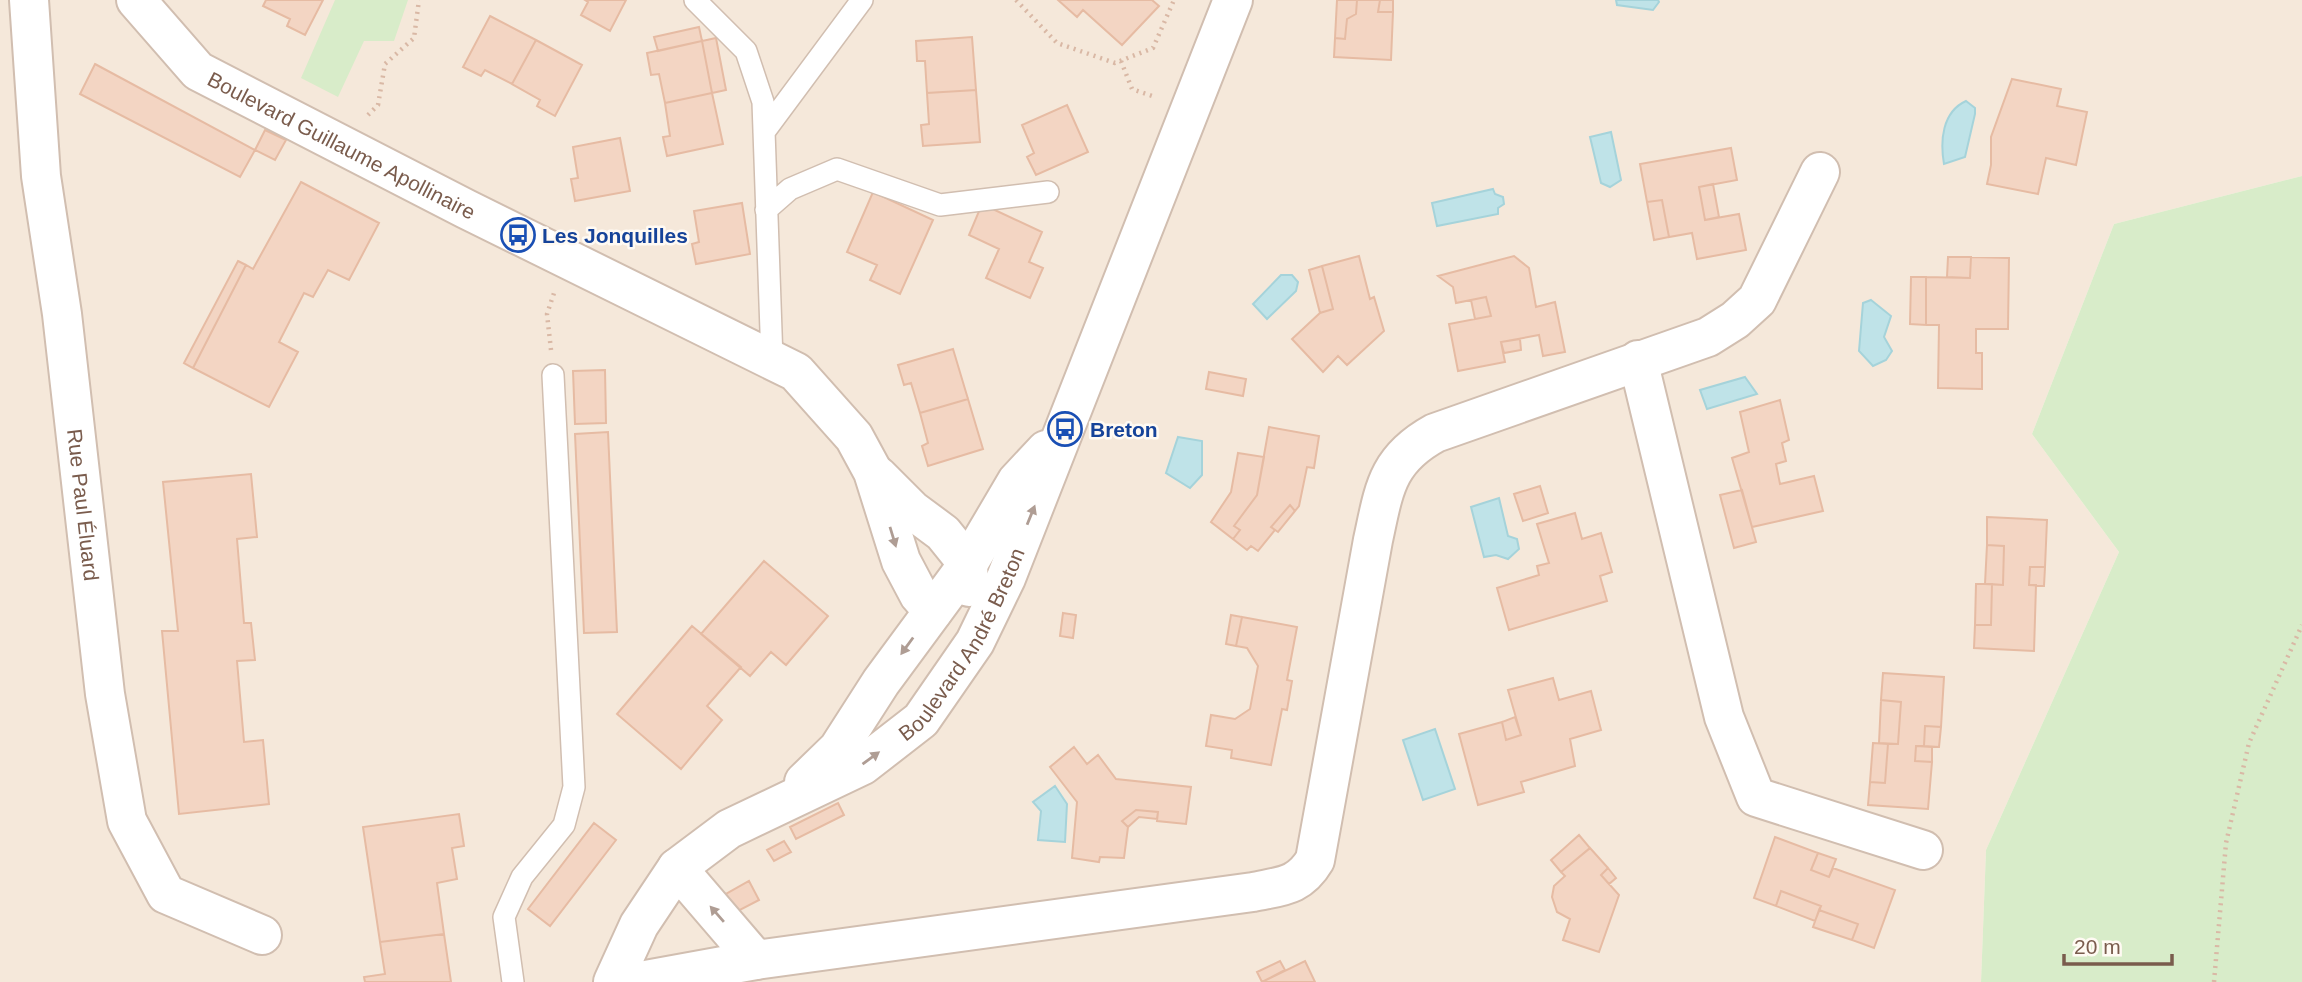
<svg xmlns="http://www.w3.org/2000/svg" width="2302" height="982" font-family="Helvetica,sans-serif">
<rect width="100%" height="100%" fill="#fdf6ec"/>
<!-- residential -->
<path fill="#f5e8da" d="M 0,0 L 2302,0 L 2302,176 L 2114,224 L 2032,434 L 2119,552 L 1986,850 L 1981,982 L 0,982 Z"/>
<!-- green -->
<path fill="#d8ecc9" d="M 335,0 L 408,0 L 394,41 L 364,41 L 338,97 L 301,78 Z
M 2302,176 L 2302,982 L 1981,982 L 1986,850 L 2119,552 L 2032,434 L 2114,224 Z"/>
<!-- water -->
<path fill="#bfe3e8" stroke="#a5d3da" stroke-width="2" d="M 1616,0 L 1658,0 L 1659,2 L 1653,10 L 1617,5 Z
M 1966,101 L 1975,108 L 1975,114 L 1965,157 L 1944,164 C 1940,141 1942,112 1966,101 Z
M 1611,132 L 1621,180 L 1610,187 L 1601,183 L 1590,137 Z
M 1493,189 L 1495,194 L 1503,197 L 1504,204 L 1498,208 L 1498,214 L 1437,226 L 1432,203 Z
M 1281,275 L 1292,275 L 1298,282 L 1296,291 L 1267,319 L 1253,304 Z
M 1871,300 L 1891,316 L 1884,337 L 1892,351 L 1886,360 L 1873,366 L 1859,351 L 1863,303 Z
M 1745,377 L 1757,394 L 1707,409 L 1700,390 Z
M 1178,437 L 1202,441 L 1202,475 L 1190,488 L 1166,473 Z
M 1499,498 L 1508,536 L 1517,539 L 1519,549 L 1508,559 L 1496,555 L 1484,557 L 1471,507 Z
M 1435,729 L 1455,789 L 1423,800 L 1403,740 Z
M 1055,786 L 1067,804 L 1065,842 L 1038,840 L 1041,811 L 1033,802 Z"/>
<!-- building -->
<path fill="#f3d5c3" stroke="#e6bba3" stroke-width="2" d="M 266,0 L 323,0 L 305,35 L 287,26 L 290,19 L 263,6 Z
M 585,0 L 626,0 L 610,31 L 581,15 L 588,2 Z
M 1058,0 L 1152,0 L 1159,6 L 1122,45 L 1083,10 L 1077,17 Z
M 1337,0 L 1357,0 L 1356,14 L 1347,19 L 1345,39 L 1335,38 Z
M 1357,0 L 1380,0 L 1378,12 L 1393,12 L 1391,60 L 1334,57 L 1335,38 L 1345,39 L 1347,19 L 1356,14 Z
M 1380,0 L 1393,0 L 1393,12 L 1378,12 Z
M 490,16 L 536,40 L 512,84 L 485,70 L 481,76 L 463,67 Z
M 699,27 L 702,41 L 658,51 L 654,37 Z
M 972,37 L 976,90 L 927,93 L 925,61 L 917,61 L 916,41 Z
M 716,38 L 726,90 L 712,93 L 702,41 Z
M 536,40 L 582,65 L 555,116 L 537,106 L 540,100 L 512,84 Z
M 702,41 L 712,93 L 665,103 L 659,74 L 651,75 L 647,53 Z
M 95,64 L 255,150 L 240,177 L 80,94 Z
M 2012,79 L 2061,89 L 2057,106 L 2087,112 L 2076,165 L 2046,158 L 2038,194 L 1987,184 L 1991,165 L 1991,137 Z
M 976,90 L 980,142 L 923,146 L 921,125 L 929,124 L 927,93 Z
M 712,93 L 723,144 L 667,156 L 663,137 L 670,136 L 665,103 Z
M 1067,105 L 1088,152 L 1036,175 L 1027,157 L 1034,153 L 1022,125 Z
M 265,130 L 286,140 L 275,160 L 255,150 Z
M 620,138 L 630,191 L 575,201 L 571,179 L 578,178 L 573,147 Z
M 1731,148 L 1737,180 L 1699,187 L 1705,220 L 1739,214 L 1746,250 L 1697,259 L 1692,233 L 1669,237 L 1662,200 L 1647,202 L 1640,164 Z
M 301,182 L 379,223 L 349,280 L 328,270 L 313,297 L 304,293 L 279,342 L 298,352 L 269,407 L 193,368 L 246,265 L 253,269 Z
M 1713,184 L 1719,217 L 1705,220 L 1699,187 Z
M 873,192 L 933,220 L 900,294 L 870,280 L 877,265 L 847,252 Z
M 1662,200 L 1669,237 L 1654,240 L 1647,202 Z
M 742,203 L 750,254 L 696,264 L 692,244 L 699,242 L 694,211 Z
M 982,204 L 1042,232 L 1029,262 L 1043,268 L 1030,298 L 986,278 L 999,249 L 969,235 Z
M 1359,256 L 1370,299 L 1374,297 L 1384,331 L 1347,365 L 1338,356 L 1323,372 L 1292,339 L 1320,313 L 1333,309 L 1322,266 Z
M 1514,256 L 1529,268 L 1536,307 L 1555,302 L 1565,352 L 1543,356 L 1539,335 L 1501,342 L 1505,362 L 1458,371 L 1449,324 L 1491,316 L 1486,297 L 1456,303 L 1453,287 L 1438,276 Z
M 1948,257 L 1971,257 L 1970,278 L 1947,277 Z
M 1971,257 L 2009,258 L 2008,329 L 1976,329 L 1976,353 L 1982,353 L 1982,389 L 1938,388 L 1939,325 L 1926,325 L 1926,277 L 1970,278 Z
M 238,261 L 246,265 L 193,368 L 184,363 Z
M 1322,266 L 1333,309 L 1320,313 L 1309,270 Z
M 1911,277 L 1926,277 L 1926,325 L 1910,324 Z
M 1486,297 L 1491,316 L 1475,319 L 1471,300 Z
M 1520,339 L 1521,350 L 1504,353 L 1501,342 Z
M 953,349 L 968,399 L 920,413 L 911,383 L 904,385 L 898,365 Z
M 605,370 L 606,423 L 575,424 L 573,371 Z
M 1209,372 L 1246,379 L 1243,396 L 1206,389 Z
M 968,399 L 983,449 L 928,466 L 922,446 L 928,443 L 920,413 Z
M 1780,400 L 1789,440 L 1782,443 L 1786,461 L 1776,464 L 1780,484 L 1814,476 L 1823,511 L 1752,527 L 1732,458 L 1749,452 L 1740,412 Z
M 1269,427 L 1319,436 L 1314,468 L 1307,467 L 1299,506 L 1295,511 L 1290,505 L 1271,527 L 1275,530 L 1258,551 L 1251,546 L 1247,550 L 1233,539 L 1240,530 L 1234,526 L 1257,495 Z
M 608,432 L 617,632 L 584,633 L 575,434 Z
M 1238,453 L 1264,457 L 1257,495 L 1234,526 L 1240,530 L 1233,539 L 1211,522 L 1231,492 Z
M 251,474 L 257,537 L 237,539 L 244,623 L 251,623 L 255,660 L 237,661 L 244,742 L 263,740 L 269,804 L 179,814 L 162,631 L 178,631 L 163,482 Z
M 1540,486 L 1548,513 L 1523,521 L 1514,494 Z
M 1742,490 L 1756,542 L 1734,548 L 1720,495 Z
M 1290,505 L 1295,511 L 1278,532 L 1271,527 Z
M 1575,513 L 1582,539 L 1601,533 L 1612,572 L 1600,576 L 1607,601 L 1509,630 L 1497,588 L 1539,575 L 1537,566 L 1549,563 L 1537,524 Z
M 1987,517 L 2047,520 L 2045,567 L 2030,567 L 2029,585 L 2036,585 L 2034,651 L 1974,648 L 1975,625 L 1991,625 L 1992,584 L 2003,585 L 2004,546 L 1987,545 Z
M 1987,545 L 2004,546 L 2003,585 L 1985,584 Z
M 764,561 L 828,616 L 786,665 L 771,652 L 750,676 L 701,634 Z
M 2030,567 L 2045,567 L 2044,586 L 2029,585 Z
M 1976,584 L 1992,584 L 1991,625 L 1975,625 Z
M 1063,613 L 1076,615 L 1073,638 L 1060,636 Z
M 1231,615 L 1242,617 L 1236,646 L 1226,644 Z
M 1242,617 L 1297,627 L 1287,680 L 1292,681 L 1287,710 L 1282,709 L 1271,765 L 1231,758 L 1232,750 L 1206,746 L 1211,715 L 1235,719 L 1250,709 L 1258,666 L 1247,648 L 1236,646 Z
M 692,626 L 741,667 L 707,706 L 722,720 L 681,769 L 617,714 Z
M 1883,673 L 1944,677 L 1941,727 L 1925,726 L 1924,746 L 1916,746 L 1915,761 L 1932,762 L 1928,809 L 1868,805 L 1870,782 L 1885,783 L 1888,744 L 1898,744 L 1901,702 L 1881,700 Z
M 1553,678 L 1559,700 L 1591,691 L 1601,730 L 1570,739 L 1575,766 L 1521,782 L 1524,792 L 1478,805 L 1459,734 L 1502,722 L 1506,740 L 1521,735 L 1508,690 Z
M 1881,700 L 1901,702 L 1898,744 L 1879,743 Z
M 1515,717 L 1521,735 L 1506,740 L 1502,722 Z
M 1925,726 L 1941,727 L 1939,747 L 1924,746 Z
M 1873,743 L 1888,744 L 1885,783 L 1870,782 Z
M 1916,746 L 1932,747 L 1932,762 L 1915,761 Z
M 1074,747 L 1087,764 L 1098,755 L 1116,779 L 1191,787 L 1186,824 L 1157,821 L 1158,812 L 1136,810 L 1122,821 L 1128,827 L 1124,858 L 1100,857 L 1099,862 L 1072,858 L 1077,802 L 1050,767 Z
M 838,803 L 844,815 L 796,839 L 790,827 Z
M 1136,810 L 1158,812 L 1157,819 L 1139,817 L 1128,827 L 1122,821 Z
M 459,814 L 464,846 L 452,848 L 457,879 L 437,883 L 444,934 L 380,942 L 363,827 Z
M 594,823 L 616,840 L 550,926 L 528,909 Z
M 1579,835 L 1590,848 L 1561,872 L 1551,860 Z
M 1775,837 L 1818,853 L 1811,870 L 1829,877 L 1833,868 L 1895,890 L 1874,948 L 1852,940 L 1858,924 L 1819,910 L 1821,906 L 1781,891 L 1776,906 L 1754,898 Z
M 784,841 L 791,852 L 774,861 L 767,850 Z
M 1590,848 L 1608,868 L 1601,875 L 1619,895 L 1599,952 L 1563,940 L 1570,919 L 1557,912 L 1552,897 L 1554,886 L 1565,876 L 1561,872 Z
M 1818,853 L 1836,859 L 1829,877 L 1811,870 Z
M 1608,868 L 1616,878 L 1609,884 L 1601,875 Z
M 749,881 L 759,900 L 736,912 L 726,894 Z
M 1781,891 L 1821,906 L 1815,921 L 1776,906 Z
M 1819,910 L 1858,924 L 1852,940 L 1813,927 Z
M 444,934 L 451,982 L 365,982 L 364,977 L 385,974 L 380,942 Z
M 1280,961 L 1285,970 L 1262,982 L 1257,972 Z
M 1305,961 L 1315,982 L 1262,982 Z"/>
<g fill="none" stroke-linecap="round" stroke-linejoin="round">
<!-- service casing -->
<g stroke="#d1beb0" stroke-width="24">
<path id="service" d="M 695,0 L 746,51 L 763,102 L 772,360
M 764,132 L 862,0
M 766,210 L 790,189 L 837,169 L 940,205 L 1048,192
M 513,982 L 504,917 L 522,877 L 564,825 L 574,787 L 553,375"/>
</g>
<!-- minor casing -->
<g stroke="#d1beb0" stroke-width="42">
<g id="minor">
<path id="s1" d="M 29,0 L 41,176 L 62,314 L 105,694 L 127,821 L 166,894 L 262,935"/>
<path id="s2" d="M 136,0 L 198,71 L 466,209 L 796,372 L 854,437 L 873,472 L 901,561 L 919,595 L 933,611"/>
<path d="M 1638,360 L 1724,717 L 1756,797 L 1923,850"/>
<path d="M 878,476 L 912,510 L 943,533 L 968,564 L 969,587"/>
<path d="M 804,782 L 838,749 L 881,682 L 968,564 L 1017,481 L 1046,450"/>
<path d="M 677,868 L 756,960"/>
<path id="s3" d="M 613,982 L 639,925 L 677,868 L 729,829 L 863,765 L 921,720 L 975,642 L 1006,578 L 1233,0"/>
<path d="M 635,982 L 756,960 L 1253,892 C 1281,886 1299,887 1315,860 L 1373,540 C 1384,490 1386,460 1435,433 L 1708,337 L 1735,320 L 1757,300 L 1820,172"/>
</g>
</g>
<!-- path -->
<path stroke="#d9b8a5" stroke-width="4.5" stroke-dasharray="2 5" stroke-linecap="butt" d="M 1016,0 L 1057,43 L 1115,63 L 1153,48 L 1174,0
M 1121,61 L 1132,89 L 1155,97
M 368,115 L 378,105 L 385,64 L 414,38 L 419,0
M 551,350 L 547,314 L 554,293
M 2214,982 L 2226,843 L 2249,743 L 2302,625"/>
<!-- service -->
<use href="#service" stroke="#fff" stroke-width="21"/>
<!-- minor -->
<use href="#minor" stroke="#fff" stroke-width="38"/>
</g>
<!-- one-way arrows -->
<defs><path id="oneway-solid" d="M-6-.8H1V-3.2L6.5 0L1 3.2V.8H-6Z" transform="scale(1.75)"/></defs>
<g fill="#af9d94">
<use href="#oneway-solid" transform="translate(1031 515) rotate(-68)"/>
<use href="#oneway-solid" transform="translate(893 537) rotate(73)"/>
<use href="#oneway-solid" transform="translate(907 646) rotate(126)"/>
<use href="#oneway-solid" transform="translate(871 758) rotate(-36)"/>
<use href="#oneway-solid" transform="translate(717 914) rotate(-131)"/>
</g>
<!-- icons -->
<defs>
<g id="bus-ring" transform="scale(1.75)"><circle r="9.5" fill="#fffaf3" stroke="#1a4fb4" stroke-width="1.5"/><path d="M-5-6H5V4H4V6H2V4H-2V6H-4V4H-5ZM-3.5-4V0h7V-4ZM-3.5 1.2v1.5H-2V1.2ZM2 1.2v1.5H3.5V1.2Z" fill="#1a4fb4"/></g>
</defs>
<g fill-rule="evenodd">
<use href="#bus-ring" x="518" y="235"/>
<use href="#bus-ring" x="1065" y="429"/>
</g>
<g text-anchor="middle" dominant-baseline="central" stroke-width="5" stroke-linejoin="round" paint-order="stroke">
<!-- street labels -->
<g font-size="21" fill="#7a5c4d" stroke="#fffaf3">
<text stroke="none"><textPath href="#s2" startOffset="256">Boulevard Guillaume Apollinaire</textPath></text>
<text stroke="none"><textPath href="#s1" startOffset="508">Rue Paul Éluard</textPath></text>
<text stroke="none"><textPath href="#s3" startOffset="504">Boulevard André Breton</textPath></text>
</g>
<!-- transit labels -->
<g font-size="21" font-weight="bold" fill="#164399" stroke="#fffaf3" text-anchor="start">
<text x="542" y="235">Les Jonquilles</text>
<text x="1090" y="429">Breton</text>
</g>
</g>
<!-- scale -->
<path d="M2064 954v10h108v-10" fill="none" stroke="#7a5c4d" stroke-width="3.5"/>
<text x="2074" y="954" font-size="21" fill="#7a5c4d" stroke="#fffaf3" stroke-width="5" paint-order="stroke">20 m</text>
</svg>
